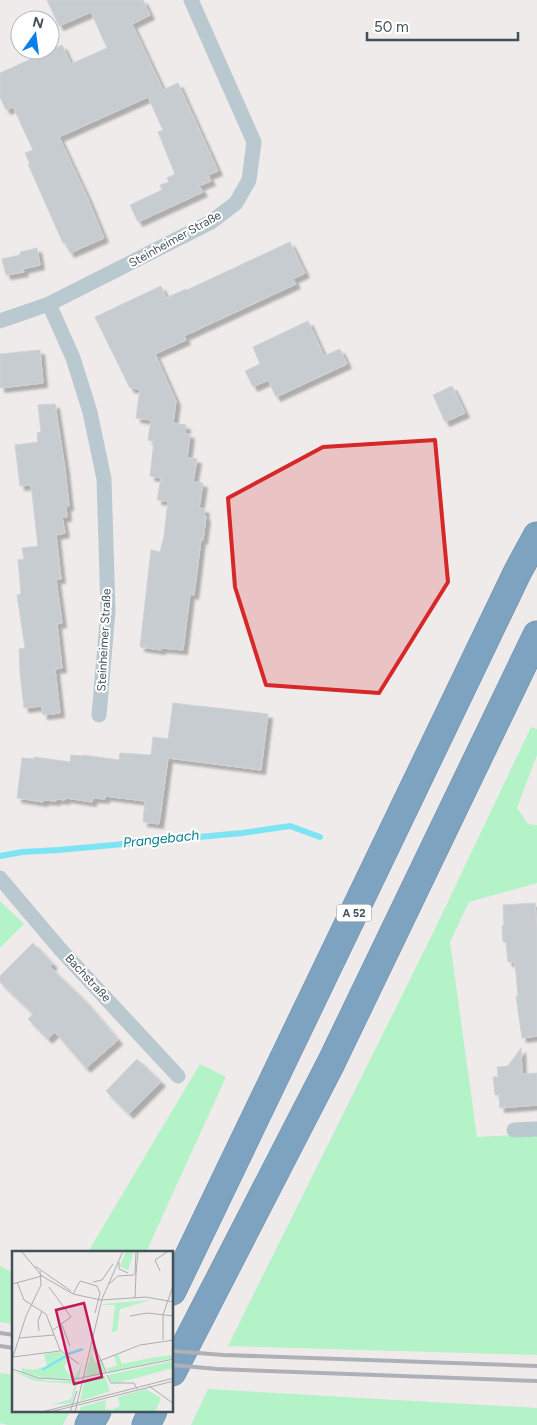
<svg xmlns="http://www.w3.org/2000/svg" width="537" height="1425" font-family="Figtree,sans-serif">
<defs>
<filter id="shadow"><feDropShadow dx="4.5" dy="4.5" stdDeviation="1" flood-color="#0004"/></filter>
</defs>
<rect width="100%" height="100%" fill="#efebeb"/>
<!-- green -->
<path fill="#b4f2c7" d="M 531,727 L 537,729 L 537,755 L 517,808 L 528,824 L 537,825 L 537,883 L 469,902 L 450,942 L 477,1137 L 537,1134 L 537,1355 L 228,1346 L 433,933 Z
M 0,901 L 24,924 L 0,948 Z
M 200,1064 L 226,1077 L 146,1252 L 88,1252 Z
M 0,1266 L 14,1273 L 14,1324 L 0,1322 Z
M 0,1373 L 14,1375 L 14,1411 L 70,1411 L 63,1425 L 8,1425 L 0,1423 Z
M 208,1389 L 537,1408 L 537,1425 L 191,1425 Z"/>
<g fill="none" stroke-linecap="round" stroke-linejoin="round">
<!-- stream -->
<path stroke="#7de4f3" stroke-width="6" d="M 0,856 L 22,852 L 59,850 L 242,833 L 290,826 L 320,837"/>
</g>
<!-- building -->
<path fill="#c7ccd1" stroke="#cfd2d8" filter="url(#shadow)" d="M 47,0 L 143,0 L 150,15 L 132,24 L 163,90 L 178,83 L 218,171 L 208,175 L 211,181 L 199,186 L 203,192 L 138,222 L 130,205 L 162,190 L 160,185 L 169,182 L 167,178 L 175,174 L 158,132 L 163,130 L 148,97 L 59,137 L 88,199 L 104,238 L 70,253 L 65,242 L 63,243 L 28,164 L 30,164 L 25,153 L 33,150 L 13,107 L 6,110 L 0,97 L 0,73 L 62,45 L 71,64 L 107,48 L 91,12 L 59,26 Z
M 290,242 L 305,273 L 293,279 L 296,284 L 184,336 L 186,340 L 155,354 L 176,401 L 173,423 L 186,425 L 185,434 L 190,434 L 187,458 L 197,459 L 193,482 L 203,483 L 199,508 L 205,509 L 204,516 L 206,516 L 203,540 L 201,539 L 194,595 L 190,594 L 183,650 L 162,648 L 161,650 L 140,647 L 151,550 L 160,552 L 164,536 L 168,501 L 157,500 L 161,478 L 150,476 L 154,441 L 148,440 L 151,420 L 136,418 L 140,389 L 130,388 L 95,317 L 161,286 L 166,298 L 186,289 L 187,290 Z
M 37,248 L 40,265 L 23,269 L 24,272 L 6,275 L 2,259 L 20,255 L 20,252 Z
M 308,321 L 324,356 L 340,349 L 347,364 L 276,397 L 268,380 L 253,387 L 245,371 L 260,364 L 253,347 Z
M 40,350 L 43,383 L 0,388 L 0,354 Z
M 452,386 L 465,413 L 445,422 L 433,395 Z
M 55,404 L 65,469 L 69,506 L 66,506 L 67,517 L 62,517 L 65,533 L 56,535 L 61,579 L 56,579 L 62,623 L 57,624 L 62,668 L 55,669 L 60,713 L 43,715 L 42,706 L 24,708 L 20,673 L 19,649 L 25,648 L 17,595 L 21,594 L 18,560 L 24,559 L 22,548 L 38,546 L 31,485 L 20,486 L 15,445 L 38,442 L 37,433 L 41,432 L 38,405 Z
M 173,703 L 268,714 L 261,770 L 168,758 L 159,824 L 143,822 L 145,801 L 105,796 L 105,799 L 93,798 L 92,802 L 66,798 L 65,800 L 57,799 L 56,801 L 44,800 L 43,802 L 17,798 L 22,758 L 34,759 L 34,757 L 70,762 L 71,755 L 83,756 L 83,755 L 119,760 L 120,753 L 151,755 L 153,737 L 168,739 Z
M 535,903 L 537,926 L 537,1036 L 522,1038 L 516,996 L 518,996 L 515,962 L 508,962 L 506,942 L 503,942 L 502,926 L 504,926 L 503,905 Z
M 33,943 L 53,964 L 50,967 L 85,1001 L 118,1040 L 86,1068 L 55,1032 L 48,1039 L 28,1019 L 33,1014 L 0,982 L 0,976 Z
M 521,1048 L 522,1074 L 537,1073 L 537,1105 L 500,1108 L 499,1095 L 495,1095 L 493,1077 L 498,1077 L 497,1067 L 508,1066 Z
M 137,1059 L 161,1082 L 129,1114 L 106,1091 Z"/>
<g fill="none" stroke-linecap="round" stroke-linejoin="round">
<!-- highway casing -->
<g stroke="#698eab" stroke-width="29">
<path id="highway" d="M 172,1291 L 518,571 L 537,536
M 172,1372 L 331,1063 L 537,635
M 89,1425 L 97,1411
M 146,1425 L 153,1411"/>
</g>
<!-- street -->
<path stroke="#bac8d0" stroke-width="15" d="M 49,304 L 73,358 L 90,412 L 104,479 L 108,611 L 99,715
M 0,321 L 49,304 L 211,222 L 236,203 L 249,180 L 254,142 L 191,0
M 0,878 L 60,949 L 178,1076
M 514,1130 L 537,1129"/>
<!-- highway -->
<use href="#highway" stroke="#7ea3c0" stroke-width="28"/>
<!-- rail -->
<path stroke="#adb1b7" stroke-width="4" d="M 0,1333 L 14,1335
M 0,1346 L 14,1348
M 172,1351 L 224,1355 L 537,1366
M 172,1365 L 217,1369 L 537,1381"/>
</g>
<!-- marked area -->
<path fill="#d62828" fill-opacity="0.2" stroke="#d62828" stroke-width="4" stroke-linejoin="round" d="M 435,440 L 448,582 L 379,693 L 266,685 L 235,587 L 228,498 L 323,447 Z"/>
<g text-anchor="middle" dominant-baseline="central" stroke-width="4" stroke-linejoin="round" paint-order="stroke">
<!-- shield labels -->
<rect fill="#fff" stroke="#7b858c" stroke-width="1" x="336.5" y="904.5" width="35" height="17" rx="4"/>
<g font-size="11" font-weight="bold" fill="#42515a">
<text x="354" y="913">A 52</text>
</g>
<!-- street labels -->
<g font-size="12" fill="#42515a" stroke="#fff">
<text transform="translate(175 239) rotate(-29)">Steinheimer Straße</text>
<text transform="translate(104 640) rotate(-87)">Steinheimer Straße</text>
<text transform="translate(88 978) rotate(47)">Bachstraße</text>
</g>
<!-- water labels -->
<g font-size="14" font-style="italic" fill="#037e8f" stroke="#fff">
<text transform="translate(161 839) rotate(-6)">Prangebach</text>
</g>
</g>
<!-- overview -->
<g transform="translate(12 1251)">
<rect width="161" height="161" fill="#efebeb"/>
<path d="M 114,0 L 122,0 L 116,19 L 108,15 ZM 139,49 L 108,58 L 105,80 L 100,81 L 103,54 L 90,54 L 91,53 ZM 81,94 L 84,97 L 79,102 L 83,112 L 91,111 L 93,122 L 73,126 ZM 48,101 L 57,107 L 52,116 L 57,124 L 64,125 L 70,112 L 67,127 L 37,128 L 10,121 L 10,117 L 21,119 L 35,115 L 32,103 ZM 106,103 L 110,113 L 144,106 L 161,104 L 161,107 L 96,121 L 95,117 L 105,115 L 102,105 ZM 161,110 L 161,117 L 105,132 L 99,131 L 96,124 ZM 0,120 L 36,130 L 66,130 L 60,152 L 39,154 L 59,148 L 63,133 L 23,130 ZM 93,125 L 98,140 L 68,150 L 73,128 ZM 134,138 L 149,147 L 143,161 L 67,161 L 69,156 L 94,149 L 93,158 L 100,159 L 108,155 L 106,146 Z" fill="#b4f2c7"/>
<path fill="none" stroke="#7de4f3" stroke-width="2.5" d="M 56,103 L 71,98M 30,119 L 54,105"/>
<path fill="none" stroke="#aaadb1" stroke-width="1" d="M 9,0 L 30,25 L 61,43M 107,11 L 107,18 L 116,22M 23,15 L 59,40M 148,20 L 143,9 L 155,1M 124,23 L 126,0M 123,24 L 124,0M 5,31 L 12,49 L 34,63 L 48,99 L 67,113M 81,31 L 90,29 L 101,13M 0,33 L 30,25M 97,33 L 106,25 L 122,24M 37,36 L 59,66 L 41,79M 61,43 L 89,49 L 134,46 L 162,51M 61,43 L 68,30 L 85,35 L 88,42 L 83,62M 123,47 L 124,23M 118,65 L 135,62 L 162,65M 50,74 L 58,95M 27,80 L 26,70 L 30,60M 7,87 L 42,84M 151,89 L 151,64 L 162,32M 82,93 L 94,121M 1,106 L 48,100M 0,109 L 14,65 L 29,34 L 28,20M 85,111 L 128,94 L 162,89M 0,118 L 27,127 L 59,129 L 162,108M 95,124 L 99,132 L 122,132 L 125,138M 137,135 L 162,153M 30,161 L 162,127M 38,161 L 162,130M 58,161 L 65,140M 63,161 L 90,48 L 111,0"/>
<path fill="#c2185b" fill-opacity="0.15" stroke="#c2185b" stroke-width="2.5" d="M 72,52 L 90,126 L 62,133 L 44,59 Z"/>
<rect width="161" height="161" fill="none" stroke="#42515a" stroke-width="2.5"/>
</g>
<!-- north arrow -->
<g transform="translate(35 35) rotate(14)"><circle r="24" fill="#ffffff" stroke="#b3b9bd"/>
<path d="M0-4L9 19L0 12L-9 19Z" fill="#097eea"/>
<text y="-8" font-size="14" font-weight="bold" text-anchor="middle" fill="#42515a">N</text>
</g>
<!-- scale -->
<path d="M367 32v8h151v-8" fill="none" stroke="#42515a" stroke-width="2.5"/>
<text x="374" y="32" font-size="15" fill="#42515a" stroke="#ffffff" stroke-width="4" paint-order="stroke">50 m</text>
</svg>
